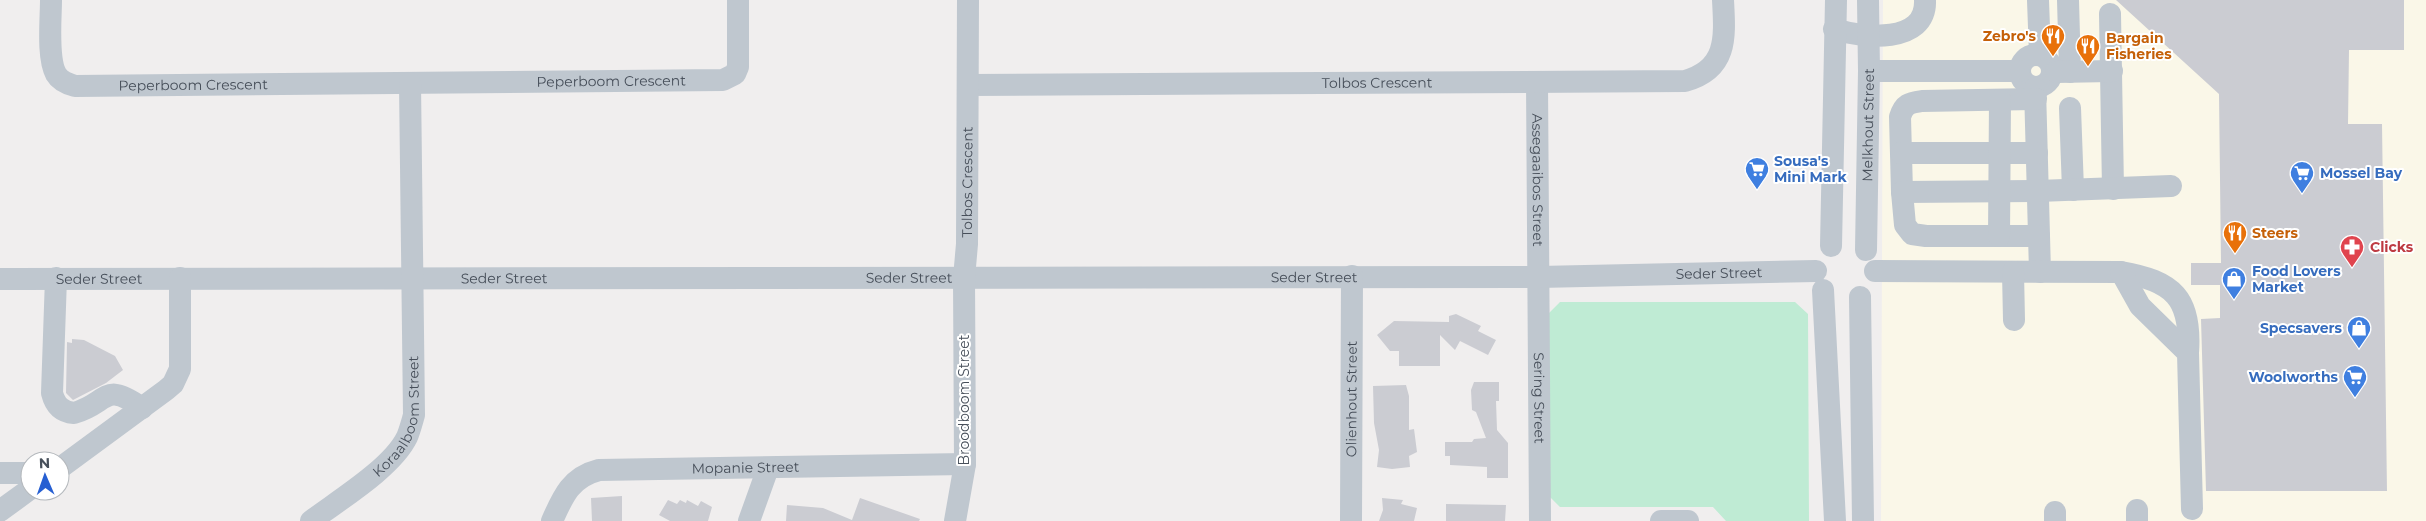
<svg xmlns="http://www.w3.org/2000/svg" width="2426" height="521" font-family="Montserrat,sans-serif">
<rect width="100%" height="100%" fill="#f0eeee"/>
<!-- commercial -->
<path fill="#faf7e8" d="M 1883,0 L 2426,0 L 2426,521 L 1881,521 Z"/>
<!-- green -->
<path fill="#bfebd4" d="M 1560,302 L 1795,302 L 1808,314 L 1809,521 L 1726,521 L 1713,507 L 1560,507 L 1548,495 L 1547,315 Z"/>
<!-- building -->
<path fill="#cbccd2" d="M 2116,0 L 2404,0 L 2404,50 L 2349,50 L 2348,124 L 2382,124 L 2387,491 L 2206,491 L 2201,319 L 2220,318 L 2220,285 L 2191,285 L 2191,263 L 2221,263 L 2219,94 Z
M 1456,314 L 1481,326 L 1478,331 L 1496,340 L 1488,355 L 1460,341 L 1455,350 L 1440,335 L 1440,366 L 1399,366 L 1399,351 L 1390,351 L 1377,335 L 1394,321 L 1449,322 L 1449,316 Z
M 72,339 L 84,340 L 115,356 L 123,370 L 106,383 L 73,400 L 66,393 L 67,342 L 72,343 Z
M 1474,382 L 1499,382 L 1499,401 L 1496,401 L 1497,430 L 1508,443 L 1508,478 L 1487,478 L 1487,467 L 1450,465 L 1450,456 L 1445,456 L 1445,442 L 1472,442 L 1474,439 L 1486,438 L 1476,412 L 1472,410 L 1471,390 Z
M 1406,385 L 1409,396 L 1409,430 L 1414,429 L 1417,452 L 1409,456 L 1410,467 L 1392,469 L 1377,467 L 1379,450 L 1374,423 L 1373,386 Z
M 622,496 L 622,521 L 592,521 L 591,498 Z
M 860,498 L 920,519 L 919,521 L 786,521 L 787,505 L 823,508 L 852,520 Z
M 1382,498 L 1403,500 L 1401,504 L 1417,508 L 1414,521 L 1379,521 L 1383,510 Z
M 668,500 L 677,504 L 680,500 L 686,503 L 687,500 L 698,506 L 701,501 L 712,507 L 708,521 L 670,521 L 659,515 Z
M 1446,504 L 1506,505 L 1505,521 L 1446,521 Z"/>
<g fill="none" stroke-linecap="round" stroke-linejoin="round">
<!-- minor -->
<g stroke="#bfc7cf" stroke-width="22">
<path id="s1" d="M 51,0 C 51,19 47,58 56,74 C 60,81 68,84 75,86 L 723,80 L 735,74 L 738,67 L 738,0"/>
<path d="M 2038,0 L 2040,55"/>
<path d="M 2068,0 L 2070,72"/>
<path d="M 2110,14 L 2113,189"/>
<path d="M 1834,29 C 1862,38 1927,45 1925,0"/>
<circle cx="2036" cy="71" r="16"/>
<path d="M 1869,71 L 2019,71"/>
<path d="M 2056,72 L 2112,71"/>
<path id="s2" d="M 1537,82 L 1540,521"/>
<path id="s3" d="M 968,85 L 1685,81 C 1728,69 1725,37 1723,0"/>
<path d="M 2035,88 L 2040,272"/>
<path d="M 2036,99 L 1922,101 C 1909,103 1904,104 1900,117 L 1902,192 L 1905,225 L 1912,234 L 1926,236 L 2039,236"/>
<path d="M 2070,108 L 2073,190"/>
<path d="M 1901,153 L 2037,153"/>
<path d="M 1902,192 L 2038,191 L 2171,186"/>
<path d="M 1999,236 L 2000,100"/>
<path d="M 1831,246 L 1836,0"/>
<path id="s4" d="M 1866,250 L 1869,71 L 1868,0"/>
<path d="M 1875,271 L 2121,272 C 2173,281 2192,298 2188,353"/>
<path d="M 2013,272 L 2014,320"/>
<path d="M 2121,272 L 2140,306 L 2188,353 L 2192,509"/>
<path d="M 56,278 L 52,393 C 55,405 62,412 74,413 C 109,403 103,380 142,408"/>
<path id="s5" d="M 0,279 L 1539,277 L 1816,271"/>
<path d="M 1823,290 L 1835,521"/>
<path d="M 1860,297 L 1863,521"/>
<path d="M 60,468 L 166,390 L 173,384 L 180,369 L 180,278"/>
<path d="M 0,473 L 30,473"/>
<path d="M 2137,510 L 2137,521"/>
<path d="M 0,511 L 30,489"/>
<path d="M 2055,512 L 2055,521"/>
<path id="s6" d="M 311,521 C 339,500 392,468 407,437 C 410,430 412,422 414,415 L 410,83"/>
<path id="s7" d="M 552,521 C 563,496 571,477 599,470 L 965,464"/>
<path d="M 749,521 L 768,468"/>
<path id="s8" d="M 955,521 L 965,464 L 964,278 L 967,244 L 968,0"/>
<path id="s9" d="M 1351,521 L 1352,276"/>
<path d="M 1661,521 L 1688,521"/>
</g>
</g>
<!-- icons -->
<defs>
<g id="restaurant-pin" transform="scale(1.25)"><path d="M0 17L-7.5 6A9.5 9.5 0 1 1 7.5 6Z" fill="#e8710a" stroke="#fff"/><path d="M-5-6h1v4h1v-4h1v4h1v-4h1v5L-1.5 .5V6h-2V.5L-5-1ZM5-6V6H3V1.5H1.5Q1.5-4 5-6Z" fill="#fff"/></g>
<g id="supermarket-pin" transform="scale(1.25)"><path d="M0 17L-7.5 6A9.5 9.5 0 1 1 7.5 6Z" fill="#3f7fe0" stroke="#fff"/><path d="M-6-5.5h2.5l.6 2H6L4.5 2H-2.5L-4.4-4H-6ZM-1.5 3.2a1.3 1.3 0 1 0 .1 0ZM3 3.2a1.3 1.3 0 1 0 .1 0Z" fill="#fff"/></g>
<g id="pharmacy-pin" transform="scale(1.25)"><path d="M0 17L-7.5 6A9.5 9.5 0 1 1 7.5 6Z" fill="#e0444e" stroke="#fff"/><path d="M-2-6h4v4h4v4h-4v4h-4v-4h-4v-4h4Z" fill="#fff"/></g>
<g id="shop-pin" transform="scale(1.25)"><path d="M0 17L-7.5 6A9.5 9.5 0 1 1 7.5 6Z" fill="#3f7fe0" stroke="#fff"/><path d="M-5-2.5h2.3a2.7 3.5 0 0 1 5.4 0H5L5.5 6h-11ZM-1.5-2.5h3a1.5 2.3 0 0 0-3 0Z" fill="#fff"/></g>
</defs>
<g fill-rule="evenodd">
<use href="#restaurant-pin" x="2053" y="36"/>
<use href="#restaurant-pin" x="2088" y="46"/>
<use href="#supermarket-pin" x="1757" y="169"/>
<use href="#supermarket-pin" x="2302" y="173"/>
<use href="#restaurant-pin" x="2235" y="233"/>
<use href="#pharmacy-pin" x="2352" y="247"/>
<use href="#shop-pin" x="2234" y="279"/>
<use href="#shop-pin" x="2359" y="328"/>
<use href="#supermarket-pin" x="2355" y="377"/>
</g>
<g text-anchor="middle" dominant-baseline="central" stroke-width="4" stroke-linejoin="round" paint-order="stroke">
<!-- food labels -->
<g font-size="14" font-weight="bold" fill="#c56008" stroke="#fff" text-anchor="start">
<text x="2036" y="36" text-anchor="end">Zebro's</text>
<text x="2106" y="38">Bargain<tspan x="2106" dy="16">Fisheries</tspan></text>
<text x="2252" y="233">Steers</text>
</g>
<!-- street labels -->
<g font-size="14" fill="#474f5a" stroke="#fff">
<text stroke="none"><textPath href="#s1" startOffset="634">Peperboom Crescent</textPath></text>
<text stroke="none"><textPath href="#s3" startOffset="409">Tolbos Crescent</textPath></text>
<text stroke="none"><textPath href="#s1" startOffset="216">Peperboom Crescent</textPath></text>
<text stroke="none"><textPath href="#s4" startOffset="125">Melkhout Street</textPath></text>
<text stroke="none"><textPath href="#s2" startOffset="98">Assegaaibos Street</textPath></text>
<text stroke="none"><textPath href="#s8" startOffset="340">Tolbos Crescent</textPath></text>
<text stroke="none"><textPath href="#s5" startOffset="1719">Seder Street</textPath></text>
<text stroke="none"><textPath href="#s5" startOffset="1314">Seder Street</textPath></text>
<text stroke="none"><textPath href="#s5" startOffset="99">Seder Street</textPath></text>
<text stroke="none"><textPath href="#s5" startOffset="504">Seder Street</textPath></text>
<text stroke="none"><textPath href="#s5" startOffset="909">Seder Street</textPath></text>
<text stroke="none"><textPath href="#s9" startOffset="122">Olienhout Street</textPath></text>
<text stroke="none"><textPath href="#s2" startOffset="316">Sering Street</textPath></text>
<text transform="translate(964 400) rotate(-90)">Broodboom Street</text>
<text stroke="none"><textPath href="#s6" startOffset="145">Koraalboom Street</textPath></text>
<text stroke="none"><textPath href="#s7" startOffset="219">Mopanie Street</textPath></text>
</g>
<!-- shop labels -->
<g font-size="14" font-weight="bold" fill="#366cbe" stroke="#fff" text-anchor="start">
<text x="1774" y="161">Sousa's<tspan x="1774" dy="16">Mini Mark</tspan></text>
<text x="2320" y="173">Mossel Bay</text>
<text x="2252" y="271">Food Lovers<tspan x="2252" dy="16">Market</tspan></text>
<text x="2342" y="328" text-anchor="end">Specsavers</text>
<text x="2338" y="377" text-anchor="end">Woolworths</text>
</g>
<!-- health labels -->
<g font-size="14" font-weight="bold" fill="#be3a42" stroke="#fff" text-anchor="start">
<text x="2370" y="247">Clicks</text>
</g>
</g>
<!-- north arrow -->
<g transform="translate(45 476) rotate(358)"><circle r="24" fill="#ffffff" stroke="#b5b9bd"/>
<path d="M0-4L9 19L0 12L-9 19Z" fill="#265fd2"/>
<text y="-8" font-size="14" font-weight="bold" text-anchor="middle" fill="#474f5a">N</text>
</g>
</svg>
